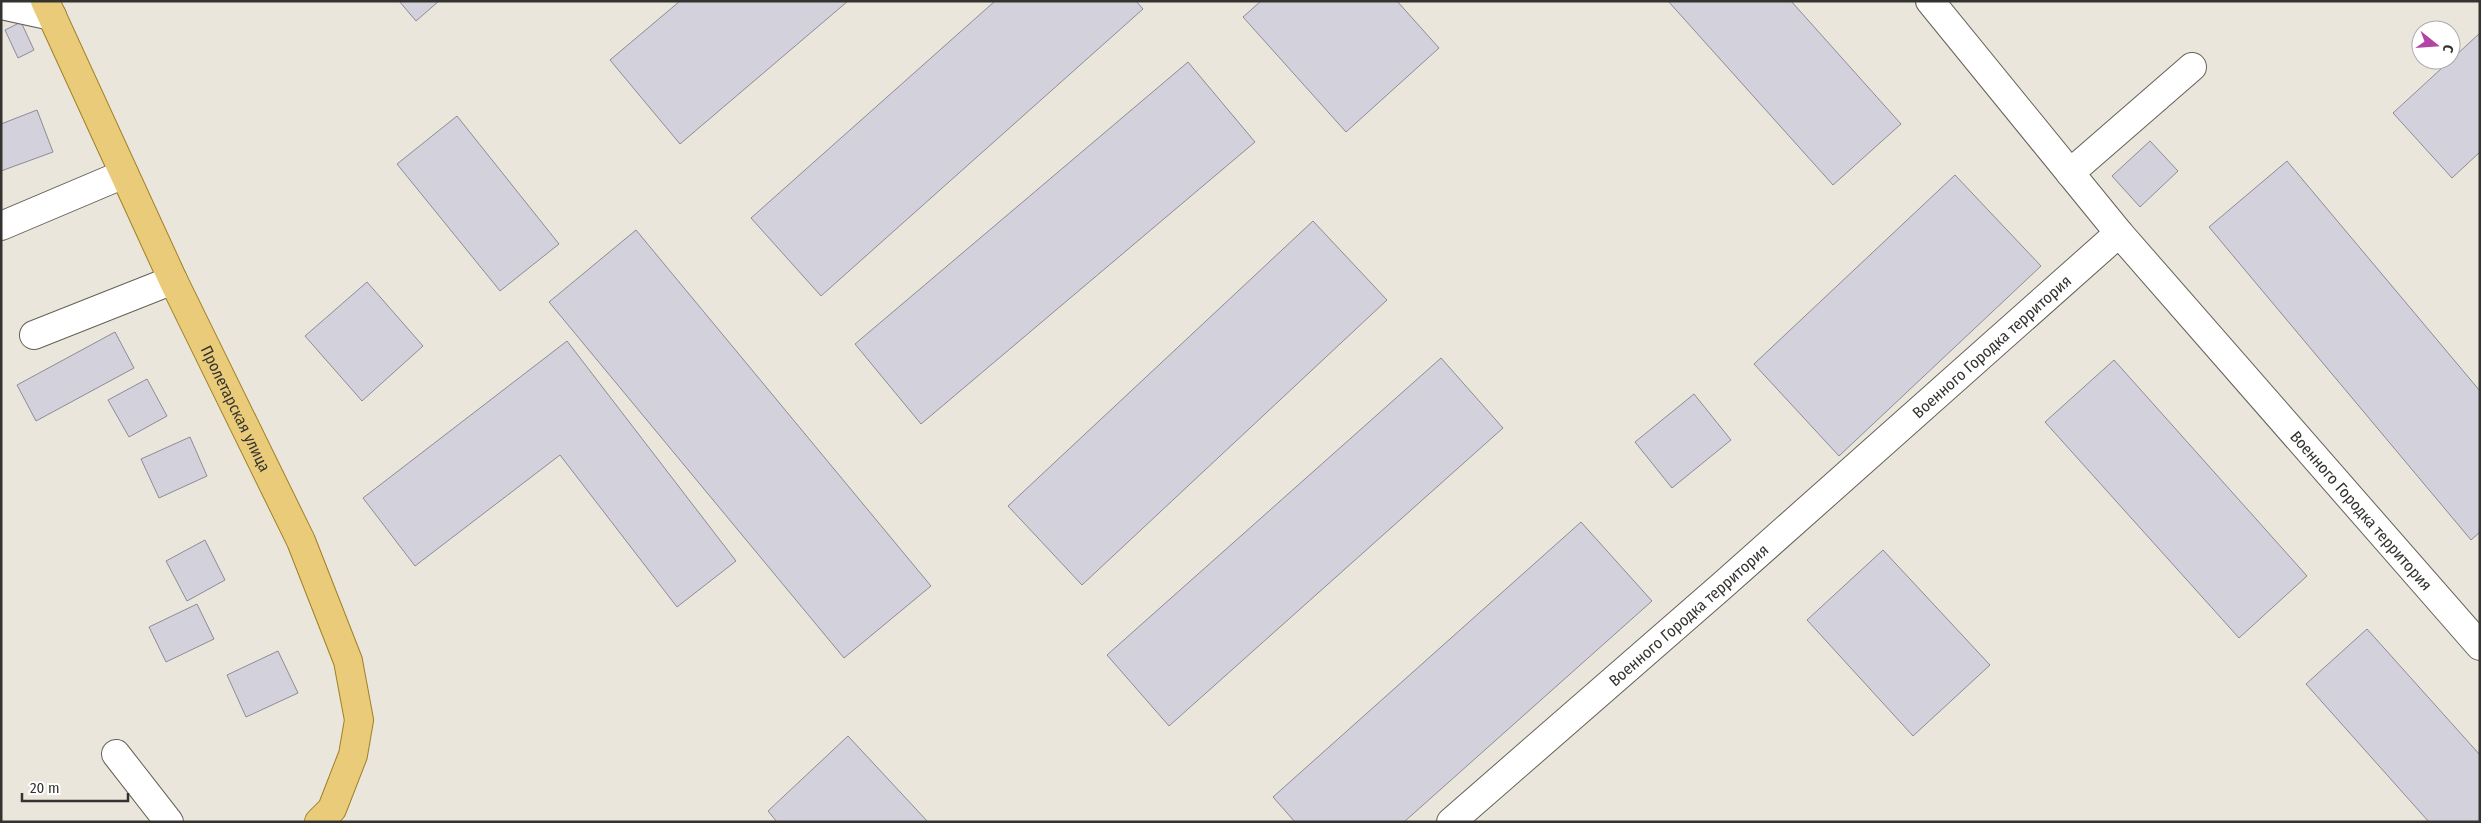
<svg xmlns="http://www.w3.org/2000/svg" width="2481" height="823" font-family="'Fira Sans Condensed',sans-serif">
<rect width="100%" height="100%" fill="#ebe6dc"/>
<!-- building -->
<path fill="#d3d1db" stroke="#8d8b95" d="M 399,1 L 439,1 L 416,21 Z
M 680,1 L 848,1 L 680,144 L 610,60 Z
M 995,1 L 1136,1 L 1143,9 L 821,296 L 751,218 Z
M 1261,1 L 1397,1 L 1439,48 L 1346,132 L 1243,17 Z
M 1668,1 L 1791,1 L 1901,124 L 1833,185 Z
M 21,22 L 34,50 L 18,58 L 5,30 Z
M 2480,33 L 2480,152 L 2452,178 L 2393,113 Z
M 1188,62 L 1255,142 L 921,424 L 855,344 Z
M 37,110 L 53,152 L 1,171 L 1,124 Z
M 457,116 L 559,244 L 500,291 L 397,164 Z
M 2150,141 L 2178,171 L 2140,207 L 2112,176 Z
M 2287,161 L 2480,391 L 2480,532 L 2471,540 L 2209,227 Z
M 1955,175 L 2041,266 L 1839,456 L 1754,364 Z
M 1313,221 L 1387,300 L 1082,585 L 1008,506 Z
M 636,230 L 931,586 L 844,658 L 549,302 Z
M 367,282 L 423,346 L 362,401 L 305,336 Z
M 115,332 L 134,368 L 36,421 L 17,385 Z
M 567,341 L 736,561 L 677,607 L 560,455 L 415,566 L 363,498 Z
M 1441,358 L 1503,428 L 1169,726 L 1107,655 Z
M 2114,360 L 2307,576 L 2239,638 L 2045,422 Z
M 147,379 L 167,416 L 129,437 L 108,400 Z
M 1694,394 L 1731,440 L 1672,488 L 1635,442 Z
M 190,437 L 207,476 L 159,498 L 141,459 Z
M 1581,522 L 1652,601 L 1404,822 L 1295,822 L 1273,797 Z
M 205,540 L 225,580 L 187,601 L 166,561 Z
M 1883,550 L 1990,665 L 1913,736 L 1807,620 Z
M 197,604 L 214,639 L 166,662 L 149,627 Z
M 2367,629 L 2480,755 L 2480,822 L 2429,822 L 2306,684 Z
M 278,651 L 298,693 L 246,717 L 227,675 Z
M 848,736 L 928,822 L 777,822 L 768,811 Z"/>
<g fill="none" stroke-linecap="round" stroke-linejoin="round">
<!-- minor casing -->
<g stroke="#656158" stroke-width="30">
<g id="minor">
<path d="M 1930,1 L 2119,233"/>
<path d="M 1,5 L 52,16"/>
<path d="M 2070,173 L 2192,67"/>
<path d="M 1,226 L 124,174"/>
<path d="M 34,335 L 173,280"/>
<path d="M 116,754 L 169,822"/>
<path id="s1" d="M 1451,822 L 1723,585 L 2119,233 L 2480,646"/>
</g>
</g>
<!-- major casing -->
<g stroke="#a08025" stroke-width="30">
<g id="major">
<path id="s2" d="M 45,1 L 173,280 L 301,541 L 348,661 L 359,720 L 353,755 L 332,809 L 319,822"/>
</g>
</g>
<!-- minor -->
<use href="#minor" stroke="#fff" stroke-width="28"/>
<!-- major -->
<use href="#major" stroke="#e9cb79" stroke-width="28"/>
</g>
<g text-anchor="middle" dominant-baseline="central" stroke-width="4" stroke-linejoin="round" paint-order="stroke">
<!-- street labels -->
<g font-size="16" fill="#34332f" stroke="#fff">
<text stroke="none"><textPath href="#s1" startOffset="720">Военного Городка территория</textPath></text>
<text stroke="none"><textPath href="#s2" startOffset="450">Пролетарская улица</textPath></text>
<text stroke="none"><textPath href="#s1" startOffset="1259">Военного Городка территория</textPath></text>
<text stroke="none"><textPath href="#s1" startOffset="315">Военного Городка территория</textPath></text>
</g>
</g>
<!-- border -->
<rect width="2481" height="823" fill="none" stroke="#34332f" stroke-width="5"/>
<!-- north arrow -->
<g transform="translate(2436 45) rotate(107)"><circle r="24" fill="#ffffff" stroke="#aeadac"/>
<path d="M0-4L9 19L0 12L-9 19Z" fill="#b245a4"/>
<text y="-8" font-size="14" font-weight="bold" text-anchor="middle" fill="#34332f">С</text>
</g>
<!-- scale -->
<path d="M22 793v8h106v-8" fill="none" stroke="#34332f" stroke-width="2.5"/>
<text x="30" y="793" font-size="15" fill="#34332f" stroke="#ffffff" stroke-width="4" paint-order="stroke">20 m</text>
</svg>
